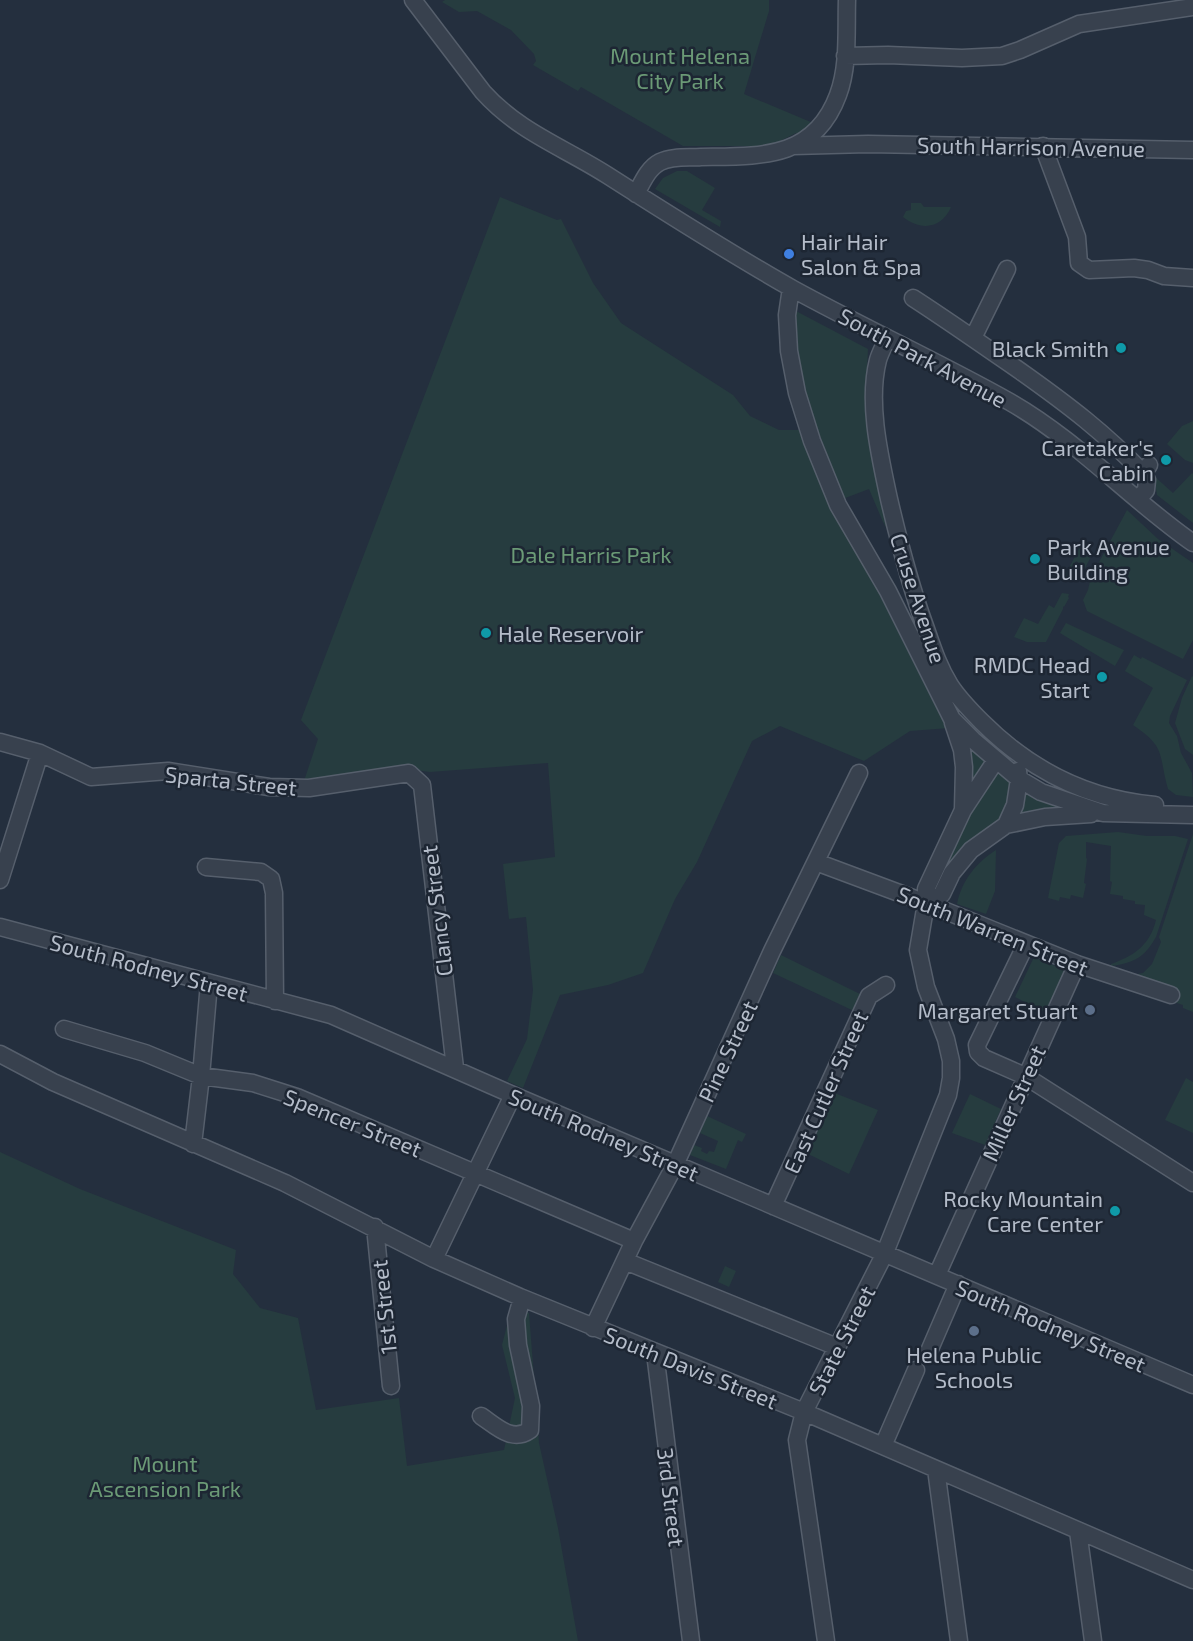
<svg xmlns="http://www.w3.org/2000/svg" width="1193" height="1641" font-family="'Exo 2',sans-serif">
<rect width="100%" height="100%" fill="#242f3e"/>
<!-- green -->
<path fill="#263c3f" d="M 445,0 L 769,0 L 769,11 L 744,94 L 813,123 L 800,133 L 796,133 L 778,142 L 758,146 L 683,146 L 581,87 L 578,91 L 533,65 L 536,61 L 534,54 L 511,30 L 477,11 L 459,12 L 442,2 Z
M 677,171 L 687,171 L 715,188 L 702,210 L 721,221 L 720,227 L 655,189 L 663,178 Z
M 500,197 L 557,220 L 561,219 L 593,283 L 621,323 L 733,395 L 750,416 L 779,430 L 803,430 L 864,559 L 949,728 L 910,731 L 864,761 L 780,726 L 752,741 L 697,862 L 675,899 L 643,973 L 608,985 L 560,995 L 523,1088 L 507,1081 L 527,1039 L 533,990 L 526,917 L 509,919 L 503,864 L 555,857 L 548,763 L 430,772 L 408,769 L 304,781 L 318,739 L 301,720 Z
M 911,203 L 921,203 L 924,207 L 951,207 C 942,229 920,231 903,217 L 906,211 L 911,210 Z
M 796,311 L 868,349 L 866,390 L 890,534 L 883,522 L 869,489 L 840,500 L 802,391 L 792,315 Z
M 1193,421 L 1193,463 L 1185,460 L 1167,444 L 1182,426 Z
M 1192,473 L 1193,474 L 1193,523 L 1157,495 L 1154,476 L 1173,493 Z
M 1127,510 L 1158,539 L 1193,563 L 1193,640 L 1183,659 L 1087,611 L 1083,600 L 1088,590 L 1091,577 Z
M 1084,540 L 1092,555 L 1079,579 L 1075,577 L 1081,564 L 1076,561 L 1067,577 L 1065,575 Z
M 1062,593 L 1069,594 L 1068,597 L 1069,598 L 1064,607 L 1063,606 L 1063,609 L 1046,642 L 1027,642 L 1014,637 L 1024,618 L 1038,624 L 1049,605 L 1054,608 Z
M 1066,623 L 1124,650 L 1115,666 L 1060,633 Z
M 1134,655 L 1141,659 L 1142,657 L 1187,680 L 1170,716 L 1169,723 L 1177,736 L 1181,753 L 1192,773 L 1193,797 L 1176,795 L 1168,789 C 1158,754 1167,748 1133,725 L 1153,688 L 1125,671 Z
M 1192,676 L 1193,677 L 1193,755 L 1185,749 L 1175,723 L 1182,698 Z
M 965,741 L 989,763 L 972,783 Z
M 996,771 L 1011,780 L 1013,787 L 1004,816 L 936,890 L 934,890 L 963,824 Z
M 1023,790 L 1072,809 L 1015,819 Z
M 1118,832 L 1147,836 L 1175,836 L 1188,839 L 1156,937 C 1145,957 1134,963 1111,966 L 1111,964 C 1134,956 1150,945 1156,920 L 1144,915 L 1145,905 L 1135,904 L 1135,901 L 1123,899 L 1123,896 L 1110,894 L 1112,882 L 1110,881 L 1111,846 L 1086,842 L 1086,858 L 1087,859 L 1084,883 L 1086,884 L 1083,898 L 1071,895 L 1070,899 L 1060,897 L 1059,901 L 1048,898 L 1059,843 L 1066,836 Z
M 1193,834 L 1193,1012 L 1183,1008 L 1183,1005 L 1174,1002 L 1178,992 L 1133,975 L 1143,973 L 1152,964 L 1161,942 L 1159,937 Z
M 996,850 L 995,891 L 986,914 L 957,904 C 962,880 976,863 996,850 Z
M 781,955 L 862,995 L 854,1011 L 773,973 Z
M 1034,957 L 1067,971 L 1046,1013 L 1015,997 Z
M 1186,1078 L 1193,1082 L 1193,1133 L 1165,1120 Z
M 832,1092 L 878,1110 L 849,1174 L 804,1152 Z
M 970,1094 L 1001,1109 L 985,1145 L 952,1133 Z
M 707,1116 L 746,1134 L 742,1142 L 738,1140 L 726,1169 L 690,1155 L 694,1145 L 702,1148 L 701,1151 L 707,1154 L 709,1151 L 714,1152 L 718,1141 L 700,1133 Z
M 0,1152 L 80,1189 L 236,1250 L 233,1274 L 260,1308 L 298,1318 L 316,1410 L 399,1398 L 407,1466 L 504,1450 L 515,1398 L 502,1345 L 513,1302 L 529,1313 L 539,1443 L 558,1528 L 578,1641 L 0,1641 Z
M 725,1266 L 736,1271 L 729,1287 L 718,1282 Z"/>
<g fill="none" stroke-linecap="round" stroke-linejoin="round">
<!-- minor casing -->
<g stroke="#565f6c" stroke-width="19">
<path id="minor" d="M 413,0 L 483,92 C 519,132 563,147 607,175 C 668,214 729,253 793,289 C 864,328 939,362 1010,402 C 1078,441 1130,499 1193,543
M 845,56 L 888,55 L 962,58 L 1002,56 L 1020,50 L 1079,24 L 1193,7
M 793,146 L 868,144 L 1193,150
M 1043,146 L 1077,237 L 1079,263 L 1089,270 L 1134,268 L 1148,270 L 1164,276 L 1193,278
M 636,194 C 642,183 648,168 660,162 C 672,156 688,158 701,157 C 759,156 814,160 838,95 C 849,66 846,31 847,0
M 791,288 L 787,315 L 789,351 L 797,393 L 812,441 L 838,505 L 888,591 L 952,719 L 973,740 L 1019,779 L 1041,792 L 1103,813 L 1193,815
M 913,298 C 950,322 987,348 1023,373 C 1068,405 1105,433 1143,473
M 973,338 L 1007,269
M 887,339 C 884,346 880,353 878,360 C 867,403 880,457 889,499 C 899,542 910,585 925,626 C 932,646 938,666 950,685 C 959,699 971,711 982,722 C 1030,770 1088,799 1155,805
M 1138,500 L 1146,490 L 1147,480 L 1143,473 L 1149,465
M 953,723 L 962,750 L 964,767 L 963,809
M 0,742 L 40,753 L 91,777 L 168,771 L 269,787 L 309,788 L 409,773 L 422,785 L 455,1068
M 1006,825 L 1045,817 L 1091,814
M 816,862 L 926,903 L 1077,964 L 1171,995
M 206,867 L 261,872 L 271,879 L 274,893 L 275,1001
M 0,880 L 40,753
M 926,903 L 942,894 L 952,873 L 971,850 L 1006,825 L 1015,805 L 1019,779 L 1018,771
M 0,927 L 331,1015 L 513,1095 L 1193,1385
M 1026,944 L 977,1045 L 978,1052 L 984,1058 L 1025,1076 L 1193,1183
M 64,1029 L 145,1053 L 201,1076 L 253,1083 L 297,1097 L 634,1241
M 0,1054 L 53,1082 L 285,1183 L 434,1259 L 520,1297 L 804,1412 L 1193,1580
M 193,1144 L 201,1076 L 209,983
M 773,1206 L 869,996 L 886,985
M 375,1227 L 391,1386
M 434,1259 L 513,1095
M 625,1261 L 837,1347
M 937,1275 L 1077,964
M 593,1328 L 634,1241 L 675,1165 L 772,951 L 859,773
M 930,1349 L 958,1284
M 655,1353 L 691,1641
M 481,1416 C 496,1426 512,1443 530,1430 L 531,1406 L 518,1345 L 516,1319 L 522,1298
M 883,1446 L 916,1370
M 936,1469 L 959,1641
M 1078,1531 L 1093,1641
M 826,1641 L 797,1440 L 804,1412 L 884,1255 L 948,1095 L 951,1078 L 951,1061 L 946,1039 L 926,987 L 918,950 L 926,903 L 926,889 L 963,810 L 996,760"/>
</g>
<!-- minor -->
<use href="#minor" stroke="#38414e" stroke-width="16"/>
</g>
<!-- markers -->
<circle fill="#3f7fe0" stroke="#1d2633" stroke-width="2" cx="789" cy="254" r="6"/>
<g fill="#0f9aa8" stroke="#1d2633" stroke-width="2">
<circle cx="1121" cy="348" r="6"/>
<circle cx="1166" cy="460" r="6"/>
<circle cx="1035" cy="559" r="6"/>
<circle cx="486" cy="633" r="6"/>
<circle cx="1102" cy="677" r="6"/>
<circle cx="1115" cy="1211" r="6"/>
</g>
<g fill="#5c6f8a" stroke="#1d2633" stroke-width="2">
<circle cx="1090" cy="1010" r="6"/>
<circle cx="974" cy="1331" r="6"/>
</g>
<g text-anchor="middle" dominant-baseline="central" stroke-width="5" stroke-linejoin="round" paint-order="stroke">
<!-- park labels -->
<g font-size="22" fill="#6b9a76" stroke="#1d2633">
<text x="680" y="55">Mount Helena<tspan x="680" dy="25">City Park</tspan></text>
<text x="591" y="554">Dale Harris Park</text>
<text x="165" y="1463">Mount<tspan x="165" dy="25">Ascension Park</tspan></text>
</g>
<!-- street labels -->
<g font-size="22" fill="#b4bcc9" stroke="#1d2633">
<text transform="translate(1031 146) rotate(1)">South Harrison Avenue</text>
<text transform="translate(923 357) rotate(28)">South Park Avenue</text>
<text transform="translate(919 598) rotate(72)">Cruse Avenue</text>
<text transform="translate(231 780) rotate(6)">Sparta Street</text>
<text transform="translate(436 911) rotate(-97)">Clancy Street</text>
<text transform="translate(993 930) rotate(22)">South Warren Street</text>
<text transform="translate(149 967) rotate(15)">South Rodney Street</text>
<text transform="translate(727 1051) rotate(-65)">Pine Street</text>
<text transform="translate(825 1092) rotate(-66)">East Cutler Street</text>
<text transform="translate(1013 1103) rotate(-66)">Miller Street</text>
<text transform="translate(353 1122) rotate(22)">Spencer Street</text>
<text transform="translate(604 1134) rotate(23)">South Rodney Street</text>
<text transform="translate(383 1307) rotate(-96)">1st Street</text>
<text transform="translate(1051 1325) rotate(23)">South Rodney Street</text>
<text transform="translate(841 1340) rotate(-63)">State Street</text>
<text transform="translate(691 1367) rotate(22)">South Davis Street</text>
<text transform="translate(672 1497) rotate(83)">3rd Street</text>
</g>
<!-- poi labels -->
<g font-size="22" fill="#b4bcc9" stroke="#1d2633" text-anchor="end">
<text x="801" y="241" text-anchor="start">Hair Hair<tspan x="801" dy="25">Salon &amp; Spa</tspan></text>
<text x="1109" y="348">Black Smith</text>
<text x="1154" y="447">Caretaker's<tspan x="1154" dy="25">Cabin</tspan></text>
<text x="1047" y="546" text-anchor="start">Park Avenue<tspan x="1047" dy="25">Building</tspan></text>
<text x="498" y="633" text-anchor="start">Hale Reservoir</text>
<text x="1090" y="664">RMDC Head<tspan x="1090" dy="25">Start</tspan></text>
<text x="1078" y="1010">Margaret Stuart</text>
<text x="1103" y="1198">Rocky Mountain<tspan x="1103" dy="25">Care Center</tspan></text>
<text x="974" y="1354" text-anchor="middle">Helena Public<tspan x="974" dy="25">Schools</tspan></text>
</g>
</g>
</svg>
